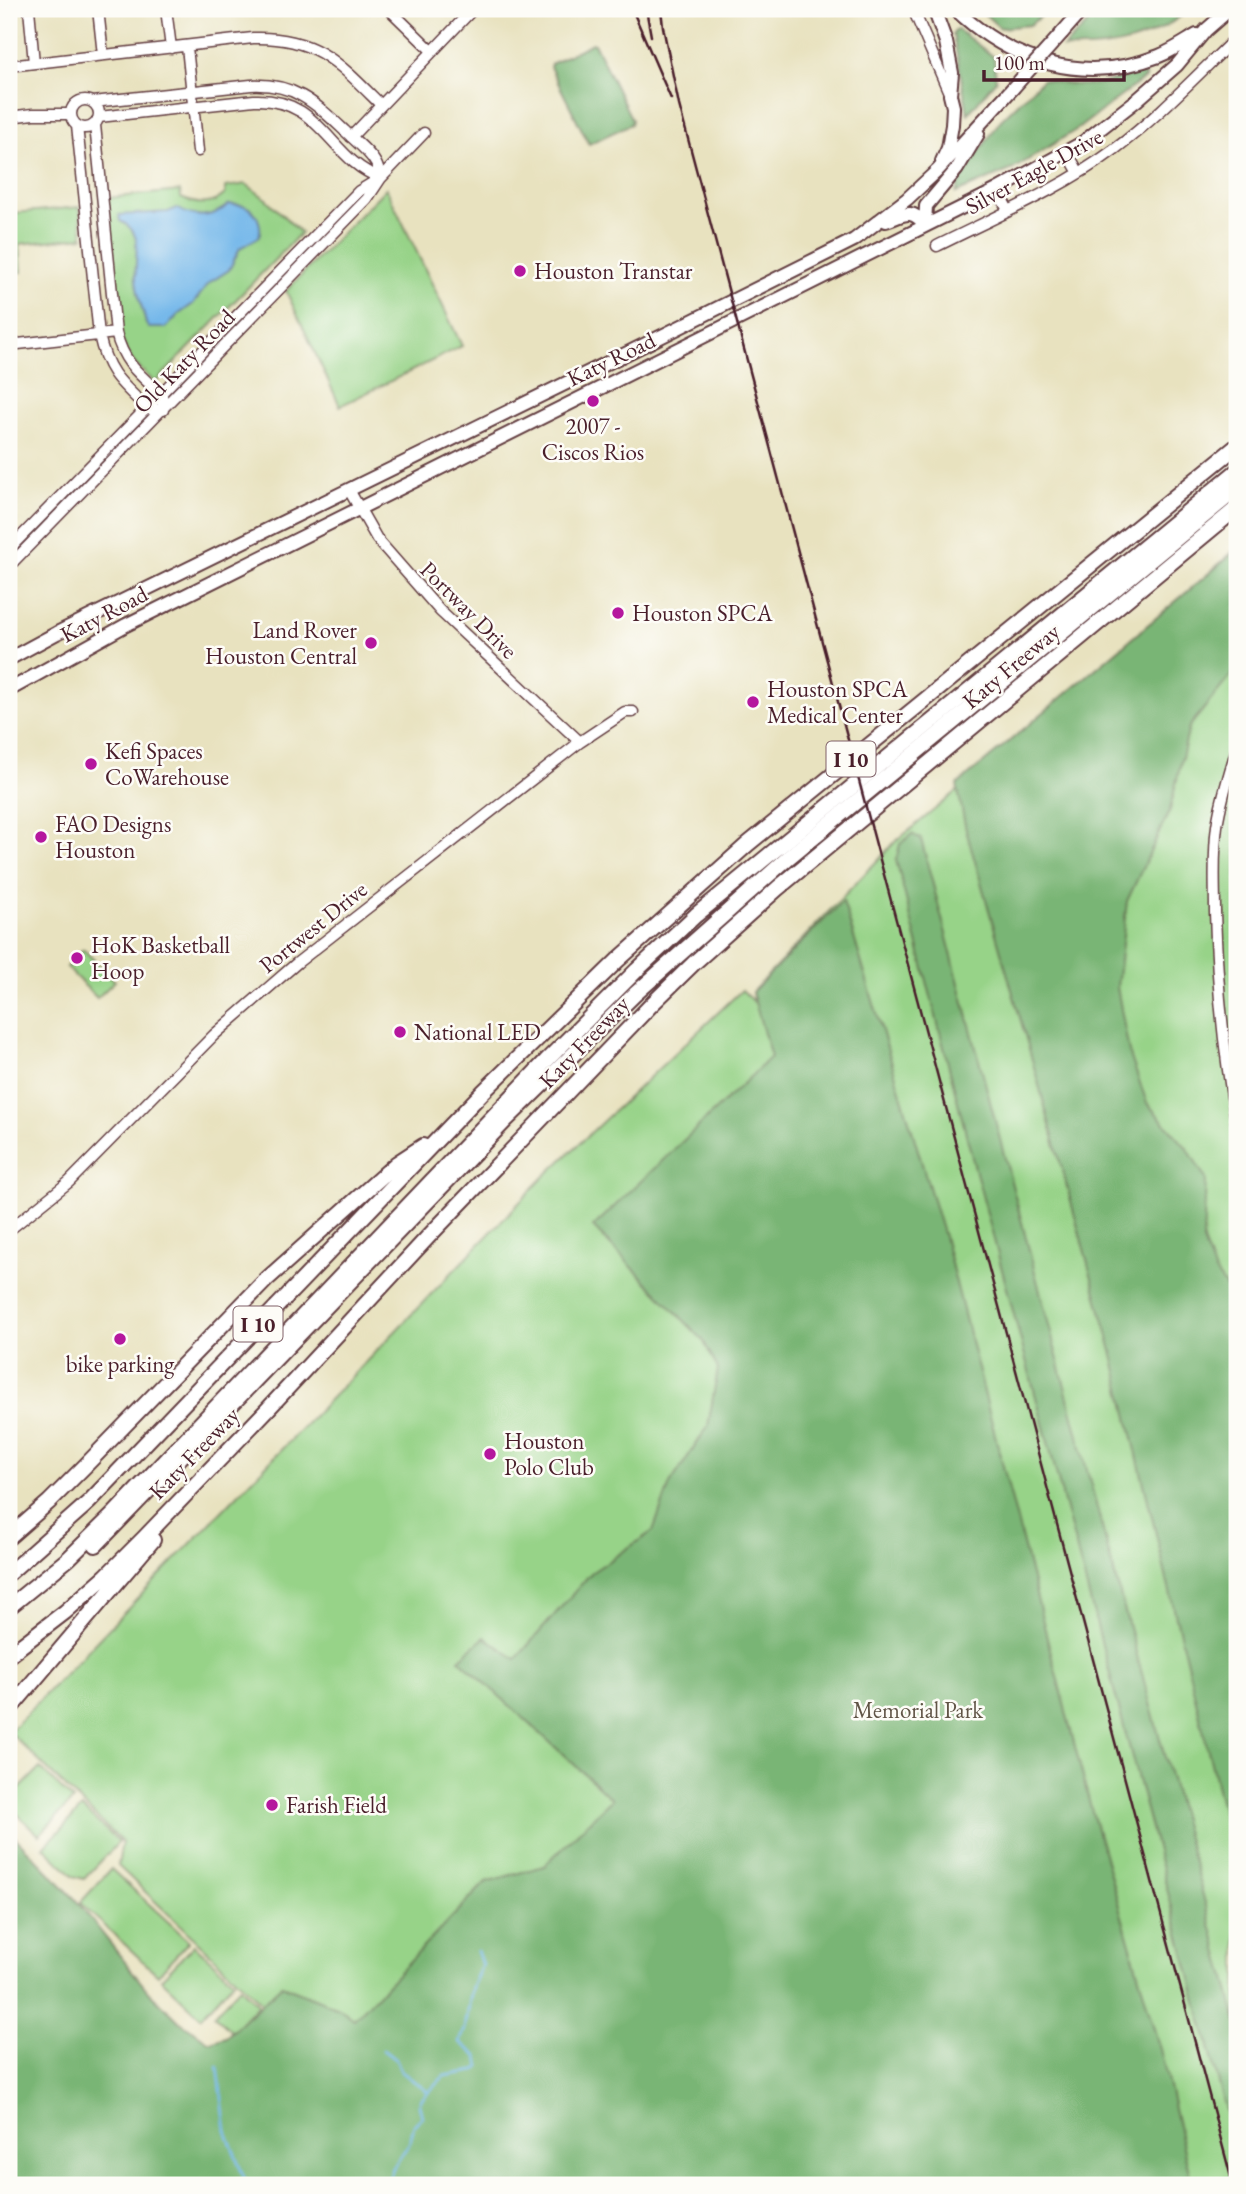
<svg xmlns="http://www.w3.org/2000/svg" width="1246" height="2194" font-family="'EB Garamond',serif">
<rect width="100%" height="100%" fill="#fdfcf7"/>
<filter id="ink" filterUnits="userSpaceOnUse"><feTurbulence type="fractalNoise" baseFrequency=".0143" numOctaves="2"/><feDisplacementMap in="SourceGraphic" scale="14" xChannelSelector="R" yChannelSelector="G"/><feConvolveMatrix kernelMatrix="1 2 1 2 8 2 1 2 1" color-interpolation-filters="sRGB"/></filter>
<filter id="wash" filterUnits="userSpaceOnUse"><feTurbulence type="fractalNoise" baseFrequency=".00686" numOctaves="4" result="noise"/><feDisplacementMap in="SourceGraphic" scale="28" xChannelSelector="R" yChannelSelector="G"/><feGaussianBlur stdDeviation="1.57" result="paint"/><feColorMatrix in="noise" values="0 0 0 0 0 0 0 0 0 0 0 0 0 0 0 0 0 1.4 0 .05"/><feComposite in="paint" operator="in"/></filter>
<g filter="url(#wash)">
<rect width="100%" height="100%" fill="#e8e2bf"/>
<!-- green -->
<path fill="#97d388" stroke="#70795a" stroke-width="2" d="M 246,184 L 266,199 L 301,233 L 155,383 L 132,361 L 122,341 L 106,198 L 180,191 L 181,198 C 197,205 211,207 225,194 L 225,187 Z
M 9,187 L 10,187 L 14,213 L 80,207 L 83,237 L 20,244 L 22,272 L 12,273 L 11,245 L 9,245 Z
M 386,188 L 462,346 L 340,406 L 286,291 Z
M 1237,548 L 1237,2185 L 242,2185 L 343,2080 L 118,1866 L 122,1842 L 9,1732 L 544,1177 L 742,990 L 754,1002 L 752,992 L 895,842 L 1049,716 Z
M 83,949 L 115,981 L 97,998 L 66,967 Z
M 40,1768 L 73,1800 L 39,1835 L 9,1806 L 9,1800 Z
M 82,1808 L 119,1842 L 84,1879 L 74,1876 L 44,1847 Z
M 111,1869 L 189,1941 L 158,1975 L 80,1903 Z
M 194,1945 L 234,1981 L 201,2017 L 161,1979 Z
M 240,1987 L 258,2004 L 232,2032 L 214,2015 Z"/>
<!-- forest -->
<path fill="#79b574" stroke="#626a50" stroke-width="2" d="M 979,9 L 1049,9 L 1030,25 L 1000,28 Z
M 1102,9 L 1190,9 C 1150,42 1114,50 1063,48 Z
M 957,29 L 994,57 L 996,80 L 968,114 L 953,34 Z
M 592,43 L 595,45 L 632,120 L 631,124 L 589,144 L 550,67 L 551,64 Z
M 1139,71 L 1146,77 L 1079,128 L 1013,169 L 956,193 L 960,180 L 1000,121 L 1043,79 C 1081,88 1104,87 1139,71 Z
M 1237,550 L 1237,668 L 1189,727 L 1170,810 L 1127,901 L 1117,987 L 1129,1052 L 1147,1103 L 1188,1149 L 1206,1179 L 1203,1241 L 1214,1270 L 1237,1303 L 1237,1871 L 1112,1351 L 1031,1056 L 966,830 L 957,785 Z
M 912,834 L 921,839 L 1112,1565 L 1231,1997 L 1237,2024 L 1237,2151 L 973,1161 L 896,860 L 900,844 Z
M 843,901 L 945,1240 L 1089,1801 L 1161,2053 L 1192,2185 L 9,2185 L 9,1831 L 75,1899 L 148,1991 L 179,2021 L 210,2042 L 226,2037 L 282,1985 L 339,2008 L 354,2019 L 486,1882 L 544,1866 L 612,1799 L 459,1659 L 485,1637 L 516,1659 L 591,1573 L 653,1531 L 670,1484 L 708,1426 L 718,1369 L 703,1340 L 593,1227 L 771,1057 L 752,992 Z"/>
<!-- water -->
<path fill="#75b8ea" stroke="#606c8a" stroke-width="2" d="M 229,204 C 235,204 242,204 247,207 C 257,211 263,226 259,237 L 240,248 L 229,270 L 209,283 L 193,304 L 178,315 L 166,328 L 149,328 L 146,324 C 143,310 137,295 136,280 C 133,259 146,232 120,221 L 119,215 L 168,212 L 177,208 C 195,219 213,218 229,204 Z"/>
<g fill="none" stroke-linecap="round" stroke-linejoin="round">
<!-- stream -->
<path stroke="#75b8ea" stroke-width="2.5" d="M 383,2050 L 396,2060 L 402,2072 L 428,2092
M 218,2066 L 226,2131 L 247,2185
M 387,2185 L 393,2168 L 410,2142 L 414,2125 L 422,2117 L 419,2105 L 421,2100 L 444,2076 L 475,2071 L 480,2067 L 478,2057 L 460,2042 L 465,2029 L 472,1987 L 482,1965 L 477,1951"/>
</g>
</g>
<g filter="url(#ink)">
<g fill="none" stroke-linecap="round" stroke-linejoin="round">
<!-- minor casing -->
<g stroke="#623c41" stroke-width="13">
<path id="minor" d="M 29,9 L 34,63
M 98,9 L 103,55
M 166,9 L 171,48
M 389,9 L 432,51
M 913,9 L 950,95
M 187,47 L 198,151
M 9,66 L 253,38 C 316,36 339,63 381,105
M71 114a14 14 0 1 1 28 0a14 14 0 1 1-28 0Z
M 93,102 L 251,85 C 295,83 315,103 345,131 C 354,140 369,151 375,162 C 378,166 379,173 381,178
M 9,117 L 33,114 L 70,114
M 99,117 L 254,100 C 322,97 329,160 381,178
M 77,126 L 99,335 C 107,373 121,383 148,409 L 163,410 L 162,395 C 139,374 124,364 116,333 L 95,125
M 351,137 L 473,9
M 1067,152 L 1079,173
M 997,190 L 1008,210
M 937,246 C 995,217 1063,188 1115,149 C 1159,116 1197,75 1237,37
M 9,345 L 116,333
M 349,490 L 377,539 L 440,611 L 580,742
M 9,549 L 359,191 L 377,180
M 9,566 L 367,199 L 381,178 L 424,133
M 1237,748 C 1229,774 1221,799 1217,826 C 1213,855 1215,884 1215,912 C 1217,984 1224,1055 1237,1126
M 9,1230 L 69,1182 L 214,1035 L 297,963 L 580,742 L 625,712 L 633,712"/>
</g>
<!-- major casing -->
<g stroke="#623c41" stroke-width="16">
<path id="major" d="M 934,9 L 946,42 L 952,73 L 950,95 L 953,107 L 952,125 L 948,148 L 942,161
M 955,9 C 1012,63 1084,85 1159,56 C 1172,51 1185,42 1197,35
M 1062,33 L 1083,9
M 886,221 C 904,215 911,207 925,225
M 925,225 L 926,206 L 957,169 L 978,134
M 9,659 L 57,633 L 646,344 L 854,240 L 907,199 L 937,171 L 1013,88
M 9,690 L 126,625 L 997,190 L 1082,143 L 1137,100 L 1177,65 L 1206,30 L 1230,9"/>
</g>
<!-- highway casing -->
<g stroke="#623c41" stroke-width="18">
<path id="highway" d="M 9,1537 L 49,1502 L 86,1465 L 267,1279 L 397,1163 L 423,1146
M 96,1545 L 507,1119 L 635,994 L 789,857 L 1237,489
M 9,1573 L 89,1502 L 483,1092 L 618,960 L 748,844 L 1237,446
M 9,1607 L 68,1559 L 113,1515 L 546,1061 L 637,970 L 696,915 L 1237,471
M 9,1655 L 65,1612 L 106,1576 L 144,1538 L 267,1410 L 428,1237 L 653,1003 L 695,962 L 778,888 L 1237,508
M 9,1710 L 153,1540"/>
</g>
<!-- minor -->
<use href="#minor" stroke="#fff" stroke-width="10"/>
<!-- major -->
<use href="#major" stroke="#fff" stroke-width="12"/>
<!-- highway -->
<use href="#highway" stroke="#fff" stroke-width="14"/>
<!-- rail -->
<path stroke="#4a1f2b" stroke-width="2.5" d="M 632,9 L 671,99
M 646,9 L 651,36
M 661,9 L 663,27 L 679,105 L 1233,2185"/>
<!-- major-bridge casing -->
<g stroke="#623c41" stroke-width="16" stroke-linecap="butt">
<path id="major-bridge" d="M 1013,88 L 1062,33"/>
</g>
<!-- major-bridge -->
<use href="#major-bridge" stroke="#fff" stroke-width="12"/>
</g>
</g>
<!-- markers -->
<g fill="#b5179e" stroke="#fdfcf7" stroke-width="2.5">
<circle cx="520" cy="271" r="7"/>
<circle cx="593" cy="401" r="7"/>
<circle cx="618" cy="613" r="7"/>
<circle cx="371" cy="643" r="7"/>
<circle cx="753" cy="702" r="7"/>
<circle cx="91" cy="764" r="7"/>
<circle cx="41" cy="837" r="7"/>
<circle cx="77" cy="958" r="7"/>
<circle cx="400" cy="1032" r="7"/>
<circle cx="120" cy="1339" r="7"/>
<circle cx="490" cy="1454" r="7"/>
<circle cx="272" cy="1805" r="7"/>
</g>
<g text-anchor="middle" dominant-baseline="central" stroke-width="5" stroke-linejoin="round" paint-order="stroke">
<!-- shield labels -->
<g fill="#fdfcf7" stroke="#806168" stroke-width="2">
<rect x="826.5" y="741.5" width="49" height="35" rx="5"/>
<rect x="233.5" y="1306.5" width="49" height="35" rx="5"/>
</g>
<g font-size="21" font-weight="bold" fill="#4a1f2b">
<text x="851" y="759">I 10</text>
<text x="258" y="1324">I 10</text>
</g>
<!-- street labels -->
<g font-size="23" fill="#4a1f2b" stroke="#fdfcf7">
<text transform="translate(1034 171) rotate(-29)">Silver Eagle Drive</text>
<text transform="translate(611 359) rotate(-26)">Katy Road</text>
<text transform="translate(184 361) rotate(-46)">Old Katy Road</text>
<text transform="translate(469 610) rotate(45)">Portway Drive</text>
<text transform="translate(104 614) rotate(-28)">Katy Road</text>
<text transform="translate(1011 666) rotate(-40)">Katy Freeway</text>
<text transform="translate(313 927) rotate(-39)">Portwest Drive</text>
<text transform="translate(584 1042) rotate(-46)">Katy Freeway</text>
<text transform="translate(194 1453) rotate(-46)">Katy Freeway</text>
</g>
<!-- poi labels -->
<g font-size="23" fill="#4a1f2b" stroke="#fdfcf7" text-anchor="start">
<text x="534" y="271">Houston Transtar</text>
<text x="593" y="426" text-anchor="middle">2007 -<tspan x="593" dy="26">Ciscos Rios</tspan></text>
<text x="632" y="613">Houston SPCA</text>
<text x="357" y="630" text-anchor="end">Land Rover<tspan x="357" dy="26">Houston Central</tspan></text>
<text x="767" y="689">Houston SPCA<tspan x="767" dy="26">Medical Center</tspan></text>
<text x="105" y="751">Kefi Spaces<tspan x="105" dy="26">CoWarehouse</tspan></text>
<text x="55" y="824">FAO Designs<tspan x="55" dy="26">Houston</tspan></text>
<text x="91" y="945">HoK Basketball<tspan x="91" dy="26">Hoop</tspan></text>
<text x="414" y="1032">National LED</text>
<text x="120" y="1364" text-anchor="middle">bike parking</text>
<text x="504" y="1441">Houston<tspan x="504" dy="26">Polo Club</tspan></text>
<text x="286" y="1805">Farish Field</text>
</g>
<!-- park labels -->
<g font-size="23" fill="#615547" stroke="#fdfcf7">
<text x="918" y="1710">Memorial Park</text>
</g>
</g>
<!-- margin -->
<rect width="1246" height="2194" fill="none" stroke="#fdfcf7" stroke-width="35"/>
<!-- scale -->
<path d="M984 70v10h140v-10" fill="none" stroke="#4a1f2b" stroke-width="3.5"/>
<text x="994" y="70" font-size="21" fill="#4a1f2b" stroke="#fdfcf7" stroke-width="5" paint-order="stroke">100 m</text>
</svg>
